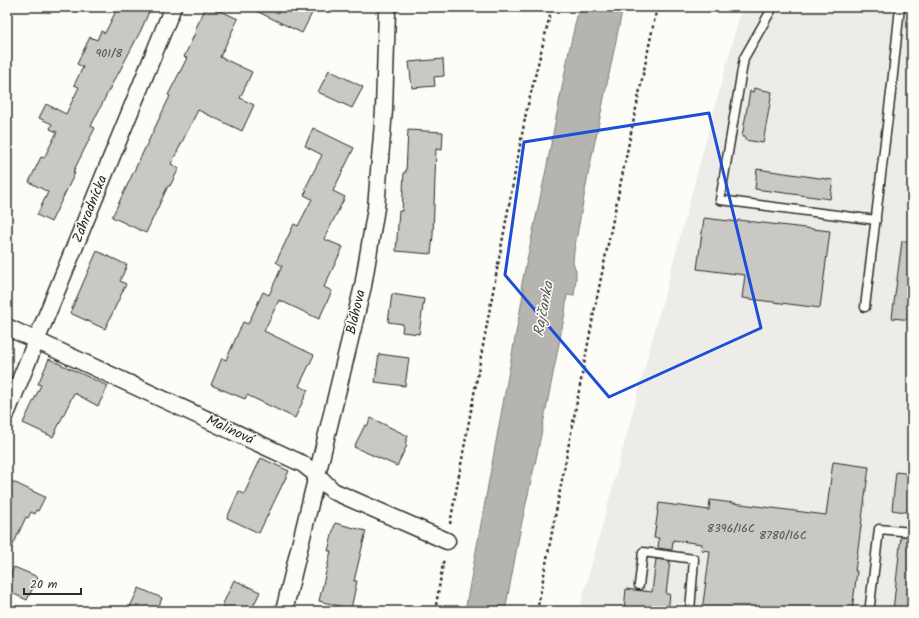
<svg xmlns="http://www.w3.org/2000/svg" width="919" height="618" font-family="Kalam,sans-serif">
<rect width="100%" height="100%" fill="#fdfcf7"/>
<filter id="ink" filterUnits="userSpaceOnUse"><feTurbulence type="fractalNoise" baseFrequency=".025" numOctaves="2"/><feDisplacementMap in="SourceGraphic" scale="8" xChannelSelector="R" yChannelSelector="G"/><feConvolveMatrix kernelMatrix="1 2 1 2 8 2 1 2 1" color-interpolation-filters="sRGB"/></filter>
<g filter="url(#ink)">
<!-- built -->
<path fill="#edece8" d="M 742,7 L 912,7 L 912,611 L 579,611 Z"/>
<!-- water -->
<path fill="#b5b4b1" stroke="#7e7d7b" d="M 579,7 L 623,7 L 589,170 L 574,251 L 573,262 L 576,271 L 576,279 L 574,296 L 567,295 L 565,313 L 538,450 L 521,526 L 505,611 L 465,611 L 524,289 L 521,288 L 546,170 L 569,51 Z"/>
<!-- building -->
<path fill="#c9c8c4" stroke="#2b2b2b" d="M 118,7 L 151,7 L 141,30 L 117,76 L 116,76 L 91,126 L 95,128 L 73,172 L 75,173 L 51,222 L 37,215 L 48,192 L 29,182 L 41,157 L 44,158 L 57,132 L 50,129 L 52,124 L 39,118 L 46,104 L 66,114 L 79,87 L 74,85 L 83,67 L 77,64 L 90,37 L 97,40 L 101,31 L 105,33 Z
M 206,7 L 212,7 L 238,19 L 220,57 L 252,72 L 240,98 L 254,105 L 242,131 L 198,110 L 171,164 L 179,168 L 170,186 L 168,186 L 146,233 L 112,217 L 170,96 L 168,95 L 187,58 L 184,57 L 196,31 L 195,30 Z
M 248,7 L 315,7 L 302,33 Z
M 443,59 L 444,76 L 434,77 L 435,86 L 412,88 L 409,62 Z
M 329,70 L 363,87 L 352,108 L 318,92 Z
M 754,88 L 772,92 L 763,143 L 745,140 L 745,137 L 742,137 L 750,91 L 753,92 Z
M 313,128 L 354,148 L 333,191 L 345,197 L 324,239 L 343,247 L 324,287 L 332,291 L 319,319 L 279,300 L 264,331 L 314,355 L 299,386 L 308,390 L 295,418 L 247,395 L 245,399 L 211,385 L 222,358 L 226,360 L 243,322 L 248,324 L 263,292 L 269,295 L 282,266 L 276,262 L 294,224 L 298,226 L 312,199 L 304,195 L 307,190 L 305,189 L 322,155 L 305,146 Z
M 408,130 L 443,132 L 442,150 L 436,149 L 433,235 L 431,254 L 396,251 L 399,211 L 402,211 L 404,172 L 406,172 Z
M 757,169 L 833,180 L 830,199 L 755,189 Z
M 704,218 L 738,222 L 738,220 L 830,231 L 820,308 L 742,298 L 745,275 L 697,269 Z
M 902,241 L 912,241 L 912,320 L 892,318 Z
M 97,251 L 127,265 L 120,281 L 126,284 L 105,329 L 70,313 Z
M 392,294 L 424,299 L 419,334 L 402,332 L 403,324 L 388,322 Z
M 379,354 L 409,358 L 405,386 L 375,382 Z
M 49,359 L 108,386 L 98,406 L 74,393 L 53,437 L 23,423 L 41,385 L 38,384 Z
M 371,418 L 408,436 L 405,444 L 407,445 L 397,466 L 354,447 L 365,425 L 367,426 Z
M 261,458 L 289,471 L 259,533 L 227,518 L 239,491 L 244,494 Z
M 833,462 L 869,467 L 855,571 L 857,571 L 852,611 L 702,611 L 710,551 L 701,550 L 702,544 L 673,540 L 672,550 L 658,548 L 659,538 L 654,538 L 659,503 L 709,510 L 710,500 L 826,515 Z
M 896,472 L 912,474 L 912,513 L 892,510 Z
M 7,479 L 45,497 L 38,511 L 36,510 L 35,514 L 31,512 L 28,518 L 26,517 L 7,558 Z
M 335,523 L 366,531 L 354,581 L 357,581 L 351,609 L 319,601 L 331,551 L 328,551 Z
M 901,536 L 912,537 L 912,611 L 893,611 Z
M 656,559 L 670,561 L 666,594 L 670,594 L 668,611 L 637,611 L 624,610 L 626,589 L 652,592 Z
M 14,567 L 38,577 L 27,600 L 7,591 L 7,582 Z
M 234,580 L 260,592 L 251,611 L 233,611 L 222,606 Z
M 139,588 L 162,598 L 157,611 L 128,611 Z"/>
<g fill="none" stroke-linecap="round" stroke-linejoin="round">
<!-- service casing -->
<g stroke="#2b2b2b" stroke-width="11">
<path id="service" d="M 773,7 L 744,58 L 720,200 L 876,220
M 865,307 L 892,84 L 900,7
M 639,585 L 643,552 L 694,559 L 690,611
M 870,605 L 879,529 L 912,532"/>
</g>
<!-- minor casing -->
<g stroke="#2b2b2b" stroke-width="19">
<path id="minor" d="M 7,327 L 303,464 L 317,475 L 333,491 L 447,541
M 7,412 L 173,7
M 284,611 L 363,286 L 376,208 L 384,110 L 387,10 L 386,7"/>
</g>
<!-- path -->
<path stroke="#2b2b2b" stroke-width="2.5" stroke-dasharray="3 3" stroke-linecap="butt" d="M 450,524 L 526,113 L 552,7
M 435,611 L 444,558
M 537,611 L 595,307 L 657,7"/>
<!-- service -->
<use href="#service" stroke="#fdfcf7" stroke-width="8"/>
<!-- minor -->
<use href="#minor" stroke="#fdfcf7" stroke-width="16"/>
</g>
</g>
<!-- marked area -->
<path fill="none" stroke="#1d4ed8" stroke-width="3" stroke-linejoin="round" d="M 709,113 L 761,328 L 609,397 L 505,275 L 524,142 Z"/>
<g text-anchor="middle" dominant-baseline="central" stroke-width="3" stroke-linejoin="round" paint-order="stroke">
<!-- number labels -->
<g font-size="12" fill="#525251">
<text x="109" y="53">901/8</text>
<text x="731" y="528">8396/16C</text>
<text x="783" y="535">8780/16C</text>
</g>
<!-- street labels -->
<g font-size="14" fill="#2b2b2b" stroke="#fdfcf7">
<text transform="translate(90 209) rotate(-68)">Záhradnícka</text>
<text transform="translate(356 312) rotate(-77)">Bláhova</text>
<text transform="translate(230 430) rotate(25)">Malinová</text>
</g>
<!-- water labels -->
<g font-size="15" font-style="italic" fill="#5b5b5a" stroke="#fdfcf7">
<text transform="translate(544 309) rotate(-79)">Rajčanka</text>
</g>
</g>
<!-- margin -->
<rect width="919" height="618" fill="none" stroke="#fdfcf7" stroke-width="24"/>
<rect x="12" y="12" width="895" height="594" fill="none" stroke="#2b2b2b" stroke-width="1.5" filter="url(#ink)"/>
<!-- scale -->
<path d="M24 588v6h57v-6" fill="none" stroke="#2b2b2b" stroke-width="2"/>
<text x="30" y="588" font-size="12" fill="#2b2b2b" stroke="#fdfcf7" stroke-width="3" paint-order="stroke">20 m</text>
</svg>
